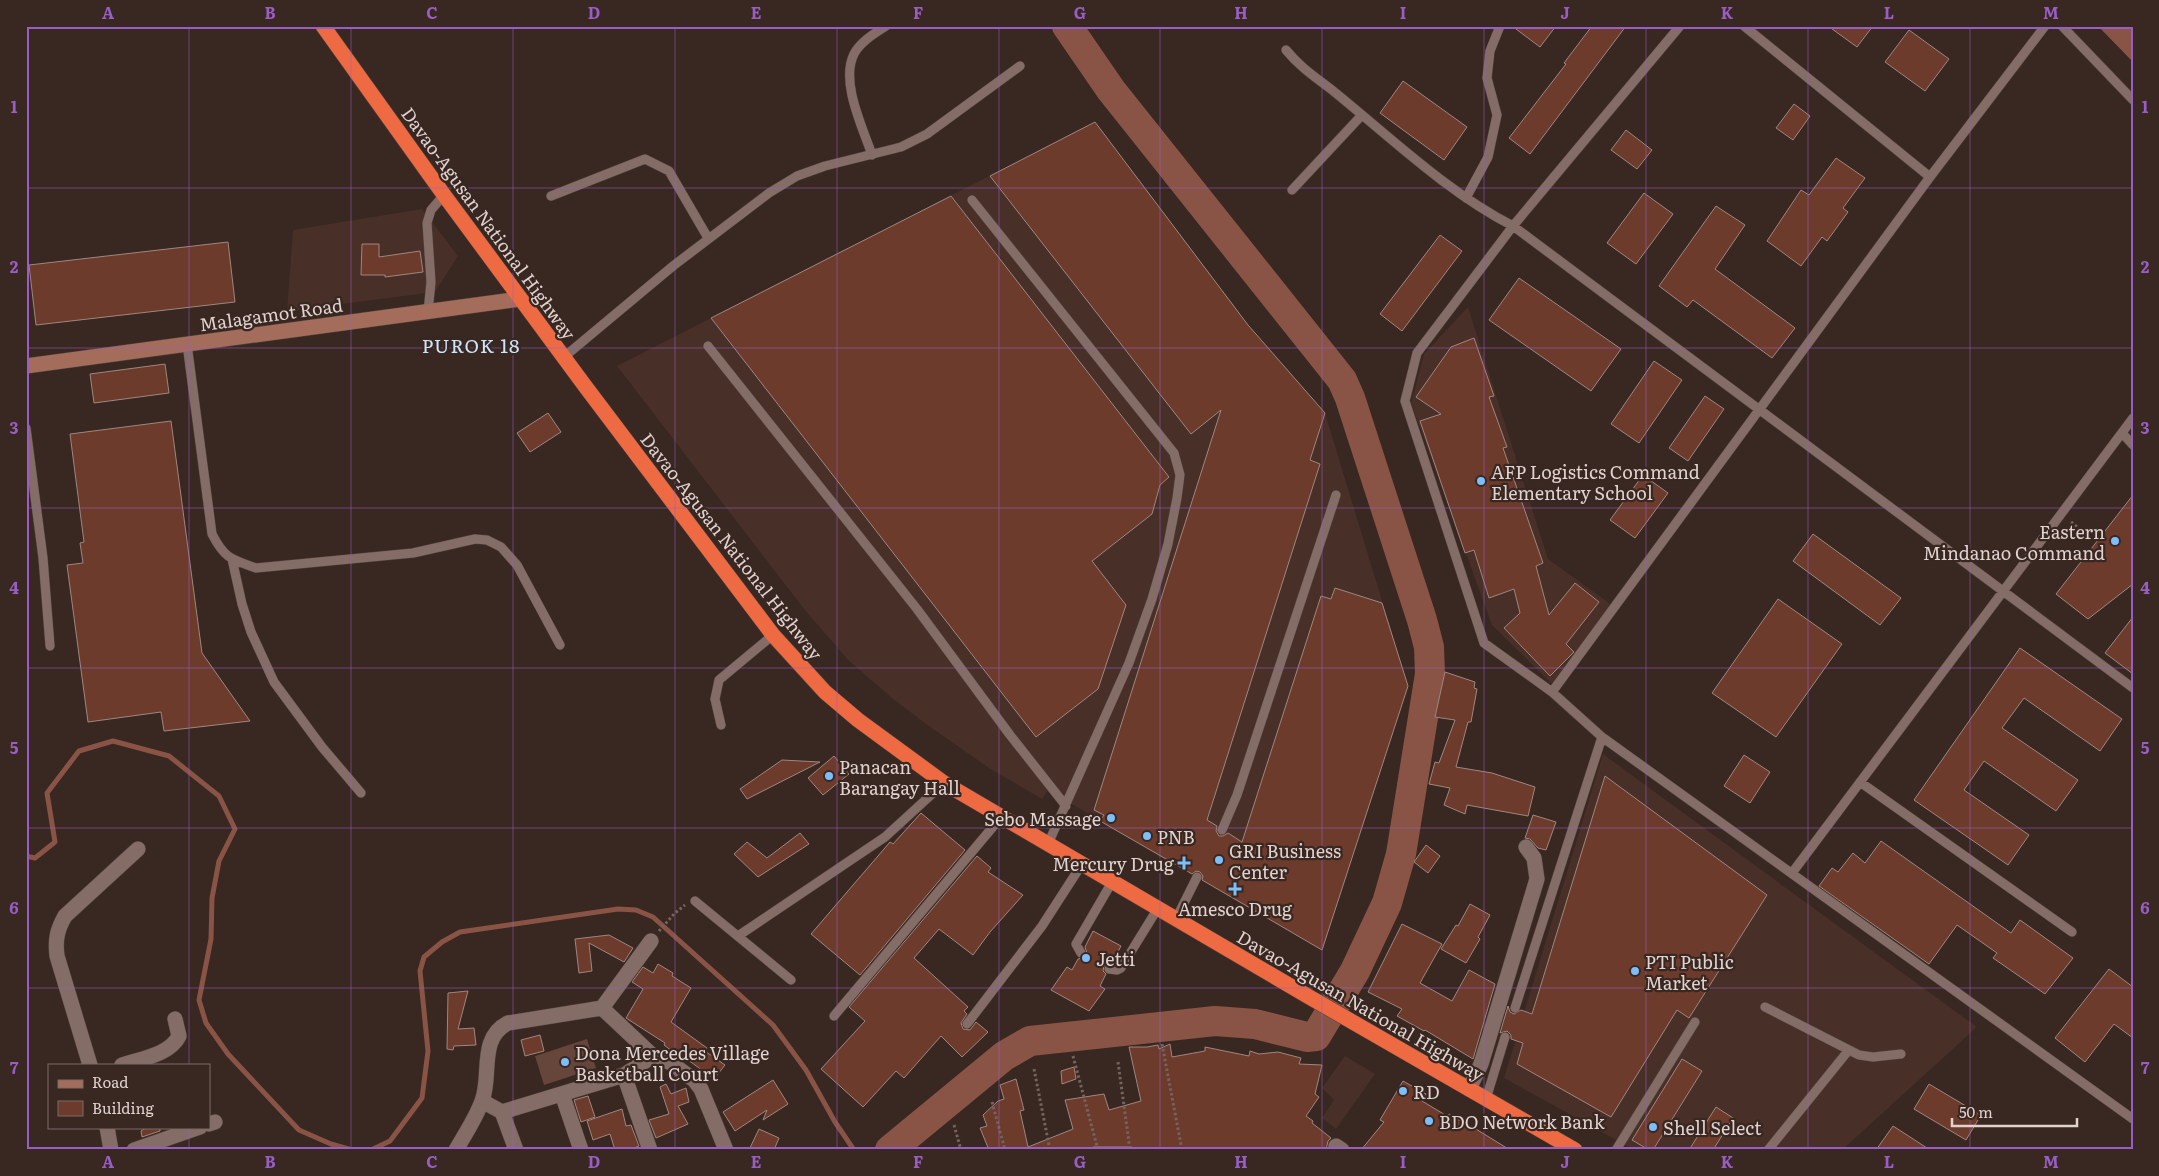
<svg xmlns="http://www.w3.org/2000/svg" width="2159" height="1176" font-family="Literata,serif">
<rect width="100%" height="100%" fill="#392721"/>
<!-- built -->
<path fill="#482f27" d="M 1095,122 L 1248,325 L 1325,413 L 1408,686 L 1322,950 L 1048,790 L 1042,799 L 989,768 L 926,724 L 892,698 L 848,660 L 804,609 L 617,366 Z
M 422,209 L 458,256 L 435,292 L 287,311 L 293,230 Z
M 1468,307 L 1548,559 L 1612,605 L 1552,684 L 1492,625 L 1411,403 L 1424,354 Z
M 1603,754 L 1786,888 L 1977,1027 L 1842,1150 L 1634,1150 L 1504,1078 Z
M 1345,1056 L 1375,1074 L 1336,1129 L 1322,1118 L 1334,1100 L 1322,1088 Z"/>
<!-- green -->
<path fill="#66453b" d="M 587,1039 L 596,1068 L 544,1085 L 535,1056 Z"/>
<!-- water -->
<path fill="#895445" d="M 2098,26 L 2133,26 L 2133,62 Z"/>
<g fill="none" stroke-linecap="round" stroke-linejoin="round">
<!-- stream -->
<path stroke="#895445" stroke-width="5" d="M 26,856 L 35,858 L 55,842 L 47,793 L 79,751 L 113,741 L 169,756 L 219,796 L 235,829 L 219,861 L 212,898 L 211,939 L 199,1000 L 206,1023 L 228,1054 L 299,1130 L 331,1144 L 352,1150
M 371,1150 L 390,1141 L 422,1098 L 428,1051 L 420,971 L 424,957 L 442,942 L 460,932 L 618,909 L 636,910 L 653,917 L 773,1025 L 806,1070 L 835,1122 L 854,1150"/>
<!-- river -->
<path stroke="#895445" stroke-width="30" d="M 890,1150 L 1004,1056 L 1030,1041 L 1215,1021 L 1255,1024 L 1307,1037 L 1316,1036 L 1355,971 L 1387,903 L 1401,854 L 1430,674 L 1429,647 L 1422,620 L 1350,398 L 1342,380 L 1111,90 L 1067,26"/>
</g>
<!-- building -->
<path fill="#6d3b2c" stroke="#9e8780" d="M 1512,26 L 1556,26 L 1540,47 Z
M 1592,26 L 1626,26 L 1530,154 L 1509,138 L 1566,64 L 1564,63 Z
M 1828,26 L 1873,26 L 1857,47 Z
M 1909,30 L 1949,59 L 1925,91 L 1885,62 Z
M 1403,81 L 1467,127 L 1444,160 L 1380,113 Z
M 1794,104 L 1810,116 L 1793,140 L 1776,128 Z
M 1095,122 L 1248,325 L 1325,413 L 1310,460 L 1320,464 L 1207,820 L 1217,826 L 1216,831 L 1219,836 L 1223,836 L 1228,833 L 1242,842 L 1321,596 L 1331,599 L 1335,588 L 1382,603 L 1408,686 L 1322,950 L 1202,880 L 1203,876 L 1200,872 L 1196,871 L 1192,874 L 1100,821 L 1104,815 L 1094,810 L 1221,410 L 1191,434 L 990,176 Z
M 1626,130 L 1652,150 L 1637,169 L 1611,150 Z
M 1836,158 L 1865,178 L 1843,208 L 1848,212 L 1827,241 L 1822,237 L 1801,266 L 1767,241 L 1801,190 L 1809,195 Z
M 1644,193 L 1673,214 L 1636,264 L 1607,243 Z
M 951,196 L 1169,477 L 1160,485 L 1152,514 L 1092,561 L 1126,605 L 1098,689 L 1036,737 L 711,318 Z
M 1716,206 L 1745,225 L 1715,269 L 1795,328 L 1772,358 L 1693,300 L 1687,307 L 1659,286 Z
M 1440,235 L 1462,251 L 1402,331 L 1380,314 Z
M 228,242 L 235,302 L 36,325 L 29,265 Z
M 362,244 L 379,244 L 379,257 L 420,251 L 423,272 L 385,277 L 385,275 L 361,275 Z
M 1519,278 L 1621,349 L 1591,391 L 1489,320 Z
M 1474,338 L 1494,396 L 1489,397 L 1507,447 L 1503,448 L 1543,563 L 1536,566 L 1549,615 L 1575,583 L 1599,602 L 1566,644 L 1574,652 L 1550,676 L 1504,628 L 1520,613 L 1514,589 L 1489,598 L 1474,550 L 1465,553 L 1420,421 L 1441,414 L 1416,397 L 1451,347 Z
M 1654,361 L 1682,380 L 1639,443 L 1611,424 Z
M 165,364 L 169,393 L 94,403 L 90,374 Z
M 1705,396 L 1724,409 L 1688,461 L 1669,448 Z
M 548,413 L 561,432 L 530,452 L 517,433 Z
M 171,421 L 202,653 L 250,721 L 164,731 L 161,712 L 88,722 L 67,565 L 83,563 L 80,543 L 84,542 L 70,434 Z
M 1643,475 L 1668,493 L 1635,538 L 1610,520 Z
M 2133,495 L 2133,584 L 2088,619 L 2056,594 Z
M 1813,534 L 1901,598 L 1880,625 L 1793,561 Z
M 1778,599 L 1842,644 L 1776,737 L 1712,693 Z
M 2133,617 L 2133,674 L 2105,653 Z
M 2020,648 L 2122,719 L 2100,751 L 2024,698 L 2002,728 L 2078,780 L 2056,811 L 1984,761 L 1964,790 L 2029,835 L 2008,865 L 1914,800 Z
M 1445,672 L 1475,682 L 1474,688 L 1477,689 L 1471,722 L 1468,722 L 1456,767 L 1492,773 L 1535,787 L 1528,816 L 1467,805 L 1465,814 L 1444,805 L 1450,788 L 1429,784 L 1435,762 L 1439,763 L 1455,720 L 1435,717 Z
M 1744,755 L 1770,772 L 1750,803 L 1724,786 Z
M 834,756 L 849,774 L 823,795 L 808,778 Z
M 782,760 L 820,762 L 747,799 L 740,789 Z
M 1605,776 L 1767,895 L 1689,1018 L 1677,1010 L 1611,1117 L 1517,1064 L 1523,1043 L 1511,1039 L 1511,1035 L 1507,1031 L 1500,1033 L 1508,1006 L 1510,1012 L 1514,1014 L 1521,1010 L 1532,1014 Z
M 921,813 L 965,850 L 860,975 L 811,934 L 890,842 L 893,844 Z
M 1533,815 L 1556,822 L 1546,850 L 1538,848 L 1530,839 L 1525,838 Z
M 800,833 L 809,844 L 758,877 L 734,854 L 747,842 L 767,858 Z
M 1881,841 L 2011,933 L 2020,920 L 2073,958 L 2045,994 L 1993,958 L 1997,953 L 1957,925 L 1929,964 L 1819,886 L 1832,868 L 1838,872 L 1853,853 L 1865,863 Z
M 1426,845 L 1440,856 L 1428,873 L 1414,862 Z
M 977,856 L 991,868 L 988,872 L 1023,895 L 990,932 L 973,955 L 939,929 L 914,958 L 968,1007 L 964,1011 L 967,1014 L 961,1023 L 963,1029 L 970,1030 L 976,1022 L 988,1032 L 962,1057 L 941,1036 L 904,1078 L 896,1071 L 863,1107 L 821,1069 L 865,1021 L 849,1007 Z
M 1470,904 L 1490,915 L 1478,937 L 1480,939 L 1466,963 L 1441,949 L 1456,925 L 1458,926 Z
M 1402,924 L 1442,944 L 1420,983 L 1452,1001 L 1469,970 L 1495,984 L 1473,1059 L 1425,1030 L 1424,1031 L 1397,1016 L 1402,1009 L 1368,992 Z
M 1093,931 L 1121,946 L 1112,963 L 1104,966 L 1103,971 L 1106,974 L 1100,986 L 1105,989 L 1089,1011 L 1051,990 L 1067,967 L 1072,970 L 1078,959 L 1086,957 L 1087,953 L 1085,947 Z
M 609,935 L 633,948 L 624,962 L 589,943 L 592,971 L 579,973 L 575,939 Z
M 658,964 L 673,973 L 672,976 L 691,988 L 671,1022 L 707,1048 L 705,1051 L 725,1065 L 714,1079 L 684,1057 L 682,1059 L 664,1045 L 665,1043 L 626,1018 L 643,989 L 632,982 L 643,967 L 653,973 Z
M 2109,969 L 2133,987 L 2133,1038 L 2114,1024 L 2085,1062 L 2055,1038 Z
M 468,991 L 458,1029 L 474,1028 L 476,1045 L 454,1046 L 453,1050 L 447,1049 L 448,993 Z
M 540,1035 L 544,1051 L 525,1056 L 521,1040 Z
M 1170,1044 L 1172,1057 L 1205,1051 L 1205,1047 L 1249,1056 L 1250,1051 L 1259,1054 L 1278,1052 L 1301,1058 L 1299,1064 L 1322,1065 L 1315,1094 L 1319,1097 L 1306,1116 L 1313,1121 L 1312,1123 L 1331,1138 L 1328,1141 L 1326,1150 L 1133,1150 L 1132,1147 L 1093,1147 L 1094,1150 L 989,1150 L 980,1128 L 987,1126 L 983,1115 L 998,1101 L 1004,1099 L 1000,1085 L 1016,1079 L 1024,1110 L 1020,1111 L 1028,1147 L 1073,1129 L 1065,1100 L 1104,1094 L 1109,1110 L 1141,1101 L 1129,1047 L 1147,1047 L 1158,1045 L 1159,1049 Z
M 1682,1059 L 1702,1071 L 1653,1150 L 1649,1150 L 1632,1140 Z
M 1074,1067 L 1076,1079 L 1062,1084 L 1061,1071 Z
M 773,1080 L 788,1104 L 763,1120 L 767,1110 L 735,1131 L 723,1112 Z
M 1403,1081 L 1426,1094 L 1422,1101 L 1447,1116 L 1449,1114 L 1470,1127 L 1471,1126 L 1510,1150 L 1361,1150 L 1384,1122 L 1380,1120 Z
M 666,1084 L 671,1094 L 686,1088 L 689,1102 L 678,1106 L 688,1124 L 656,1138 L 649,1120 L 669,1114 L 660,1087 Z
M 1929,1084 L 1981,1115 L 1966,1140 L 1914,1109 Z
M 588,1096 L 595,1117 L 581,1122 L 574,1100 Z
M 1716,1107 L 1733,1118 L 1713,1150 L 1689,1150 Z
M 622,1109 L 626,1126 L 631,1125 L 639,1146 L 629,1150 L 615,1150 L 610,1134 L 593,1140 L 587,1121 Z
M 1893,1126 L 1907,1135 L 1930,1150 L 1876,1150 Z
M 147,1127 L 160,1127 L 160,1131 L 142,1137 L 141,1131 Z
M 759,1129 L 779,1138 L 774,1150 L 749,1150 Z"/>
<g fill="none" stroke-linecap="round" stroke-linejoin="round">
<!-- lane casing -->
<g stroke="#52423d" stroke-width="10">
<path id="lane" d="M 1680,26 L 1513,226 L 1417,353 L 1405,401 L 1484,643 L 1552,692 L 1602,737 L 2133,1119
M 1744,26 L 1930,177
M 2062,26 L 2133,100
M 1286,50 C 1301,68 1314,76 1332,90 C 1389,136 1448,193 1513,226 L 2133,688
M 872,155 C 863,128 840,82 854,54 C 860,42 875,33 886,26
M 1292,190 L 1361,116
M 551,196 L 645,159 L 669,171 L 708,238
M 1466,198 L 1488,157 L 1497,115 L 1487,78 L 1490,51 L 1500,26
M 972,200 L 1174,453 L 1180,475 L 1177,498 L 1168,544 L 1152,599 L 1129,663 L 1048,844
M 428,312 L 431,282 L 427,223 L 431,210 L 444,195
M 187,344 L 212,534 C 225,559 231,559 256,568 L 413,553 L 475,539 L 487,540 L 501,547 L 517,565 L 560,645
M 708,346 L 917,609 L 1010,735 L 1066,806
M 564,357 L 673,266 L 769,193 L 797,176 L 825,166 L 901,147 L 927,134 L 1020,66
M 26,428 L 43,558 L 50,646
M 2122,433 L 2133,445
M 232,559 L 242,604 L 251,632 L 274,682 L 322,747 L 361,793
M 1552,692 L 1930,177 L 2045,26
M 721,725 L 715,699 L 719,680 L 773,635
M 1860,782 L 2072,932
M 1222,830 L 1237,795 L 1336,495
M 1792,873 L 2133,418
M 695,901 L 791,980
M 1176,919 L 1197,877
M 738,936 L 885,837 L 944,783
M 1081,953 L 1076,944 L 1112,882
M 1109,969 L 1117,970 L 1121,968 L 1158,908
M 1765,1007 L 1859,1055 L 1873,1057 L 1901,1054
M 1515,1008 L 1602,737
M 834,1016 L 1002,816
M 967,1024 L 1042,926 L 1082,864
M 1486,1099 L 1505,1037
M 1616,1150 L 1695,1022
M 1768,1150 L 1848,1051"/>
</g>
<!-- street casing -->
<g stroke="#52423d" stroke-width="16">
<path id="street" d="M 602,1008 L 653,1056 L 671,1063 L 694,1080 L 701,1089 L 726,1150
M 90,1065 L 57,956 C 55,940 57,930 65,916 L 138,849
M 122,1065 C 139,1059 170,1055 179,1036 L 175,1019
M 624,1075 L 650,1150
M 1469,1089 L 1481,1064 L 1537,879 L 1534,858 L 1526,847
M 562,1094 L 581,1150
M 482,1101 L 502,1112 L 624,1075 L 653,1056
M 502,1112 L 516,1150
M 209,1124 L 215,1122
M 107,1127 L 111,1150
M 1336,1146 L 1342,1150
M 134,1150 L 200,1127
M 456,1150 C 465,1134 476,1118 482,1101 C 492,1075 478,1038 508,1023 L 602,1008 L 651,941"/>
</g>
<!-- secondary casing -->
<g stroke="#52423d" stroke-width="16">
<path id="secondary" d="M 26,366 L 520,299"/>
</g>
<!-- highway casing -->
<g stroke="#52423d" stroke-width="16">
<path id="highway" d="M 323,26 L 444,195 L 585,386 L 773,635 L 825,692 L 858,720 L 944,783 L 1311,998 L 1575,1150"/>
</g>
<!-- path -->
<path stroke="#74635e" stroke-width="3" stroke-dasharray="2.5 2.5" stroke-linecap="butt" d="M 2071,522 L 2094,540
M 659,931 L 674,914 L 685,905
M 1162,1044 L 1182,1150
M 1073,1056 L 1098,1150
M 1118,1062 L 1130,1150
M 1034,1069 L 1050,1150
M 992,1102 L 1005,1150
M 954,1125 L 961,1150"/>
<!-- lane -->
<use href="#lane" stroke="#836d66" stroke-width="9"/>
<!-- street -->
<use href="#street" stroke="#836d66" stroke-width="15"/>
<!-- secondary -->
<use href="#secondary" stroke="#a36c5b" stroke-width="15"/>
<!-- highway -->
<use href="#highway" stroke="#ee6a42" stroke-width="15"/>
</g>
<!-- grid -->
<path fill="none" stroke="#995ec4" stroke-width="1" stroke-opacity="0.55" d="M 189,26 L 189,1065M 351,26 L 351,1150M 513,26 L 513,1150M 675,26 L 675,1150M 837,26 L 837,1150M 999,26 L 999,1150M 1160,26 L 1160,1150M 1322,26 L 1322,1150M 1484,26 L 1484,1150M 1646,26 L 1646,1150M 1808,26 L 1808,1150M 1970,26 L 1970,1150M 26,188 L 2133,188M 26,348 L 2133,348M 26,508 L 2133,508M 26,668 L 2133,668M 26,828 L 2133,828M 26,988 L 2133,988M 189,1127 L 189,1150"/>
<!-- markers -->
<g fill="#7dbef9" stroke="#392721" stroke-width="2">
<circle cx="1481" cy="481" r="5"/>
<circle cx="2115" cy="541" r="5"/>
<circle cx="829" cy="776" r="5"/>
<circle cx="1111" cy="818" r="5"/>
<circle cx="1147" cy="836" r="5"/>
<circle cx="1219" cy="860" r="5"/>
<path d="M1181.5 855.5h5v5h5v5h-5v5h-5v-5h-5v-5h5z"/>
<path d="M1232.5 881.5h5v5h5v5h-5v5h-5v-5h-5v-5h5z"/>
<circle cx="1086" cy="958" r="5"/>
<circle cx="1635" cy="971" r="5"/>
<circle cx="565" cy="1062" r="5"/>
<circle cx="1403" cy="1091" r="5"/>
<circle cx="1429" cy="1121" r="5"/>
<circle cx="1653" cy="1127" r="5"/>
</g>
<g text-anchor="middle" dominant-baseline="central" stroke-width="4.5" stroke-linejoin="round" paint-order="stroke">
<!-- street labels -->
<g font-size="18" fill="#dfd2cf" stroke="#392721">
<text transform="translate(489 223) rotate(54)">Davao-Agusan National Highway</text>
<text transform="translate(271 314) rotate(-8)">Malagamot Road</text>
<text transform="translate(732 546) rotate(52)">Davao-Agusan National Highway</text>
<text transform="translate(1361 1005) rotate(30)">Davao-Agusan National Highway</text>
</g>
<!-- poi labels -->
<g font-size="18" fill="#dfd2cf" stroke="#392721" text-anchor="start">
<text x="1491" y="471">AFP Logistics Command<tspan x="1491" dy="21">Elementary School</tspan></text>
<text x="2105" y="531" text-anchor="end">Eastern<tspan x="2105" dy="21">Mindanao Command</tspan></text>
<text x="839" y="766">Panacan<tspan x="839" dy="21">Barangay Hall</tspan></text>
<text x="1101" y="818" text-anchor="end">Sebo Massage</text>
<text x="1157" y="836">PNB</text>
<text x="1229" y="850">GRI Business<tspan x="1229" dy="21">Center</tspan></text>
<text x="1174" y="863" text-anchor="end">Mercury Drug</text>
<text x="1235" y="908" text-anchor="middle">Amesco Drug</text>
<text x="1096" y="958">Jetti</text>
<text x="1645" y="961">PTI Public<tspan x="1645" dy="21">Market</tspan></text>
<text x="575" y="1052">Dona Mercedes Village<tspan x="575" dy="21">Basketball Court</tspan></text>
<text x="1413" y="1091">RD</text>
<text x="1439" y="1121">BDO Network Bank</text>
<text x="1663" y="1127">Shell Select</text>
</g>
<!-- neighbourhood labels -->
<g font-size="19" letter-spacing="1" fill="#cde5fb" stroke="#392721">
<text x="471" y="345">PUROK 18</text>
</g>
</g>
<!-- border -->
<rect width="2159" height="1176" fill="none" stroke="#392721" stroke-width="55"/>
<!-- legend -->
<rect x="48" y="1064" width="162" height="65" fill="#392721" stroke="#7b6b67"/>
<rect x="58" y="1080" width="25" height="8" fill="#a36c5b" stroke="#7b6b67"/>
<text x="92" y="1088" font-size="15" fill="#dfd2cf">Road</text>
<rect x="58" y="1101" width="25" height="15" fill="#6d3b2c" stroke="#7b6b67"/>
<text x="92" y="1114" font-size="15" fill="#dfd2cf">Building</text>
<!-- scale -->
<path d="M1952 1118v8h125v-8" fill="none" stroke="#dfd2cf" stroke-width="2.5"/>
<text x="1959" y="1118" font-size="15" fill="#dfd2cf" stroke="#392721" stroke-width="4" paint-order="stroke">50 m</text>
<rect x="28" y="28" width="2104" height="1120" fill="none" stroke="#995ec4" stroke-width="2"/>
<g font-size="16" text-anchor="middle" font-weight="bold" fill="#995ec4">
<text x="108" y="19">A</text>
<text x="270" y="19">B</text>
<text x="432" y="19">C</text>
<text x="594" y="19">D</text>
<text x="756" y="19">E</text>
<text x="918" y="19">F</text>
<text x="1080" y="19">G</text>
<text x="1241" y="19">H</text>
<text x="1403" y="19">I</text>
<text x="1565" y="19">J</text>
<text x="1727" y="19">K</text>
<text x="1889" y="19">L</text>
<text x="2051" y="19">M</text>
<text x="14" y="113">1</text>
<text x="2145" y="113">1</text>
<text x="14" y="273">2</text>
<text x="2145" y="273">2</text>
<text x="14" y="434">3</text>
<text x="2145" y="434">3</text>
<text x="14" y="594">4</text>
<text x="2145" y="594">4</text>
<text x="14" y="754">5</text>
<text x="2145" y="754">5</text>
<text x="14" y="914">6</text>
<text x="2145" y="914">6</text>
<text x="14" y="1074">7</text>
<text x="2145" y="1074">7</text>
<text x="108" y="1168">A</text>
<text x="270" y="1168">B</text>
<text x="432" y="1168">C</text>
<text x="594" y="1168">D</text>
<text x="756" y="1168">E</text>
<text x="918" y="1168">F</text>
<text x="1080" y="1168">G</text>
<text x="1241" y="1168">H</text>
<text x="1403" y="1168">I</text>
<text x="1565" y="1168">J</text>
<text x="1727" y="1168">K</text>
<text x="1889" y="1168">L</text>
<text x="2051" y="1168">M</text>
</g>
</svg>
